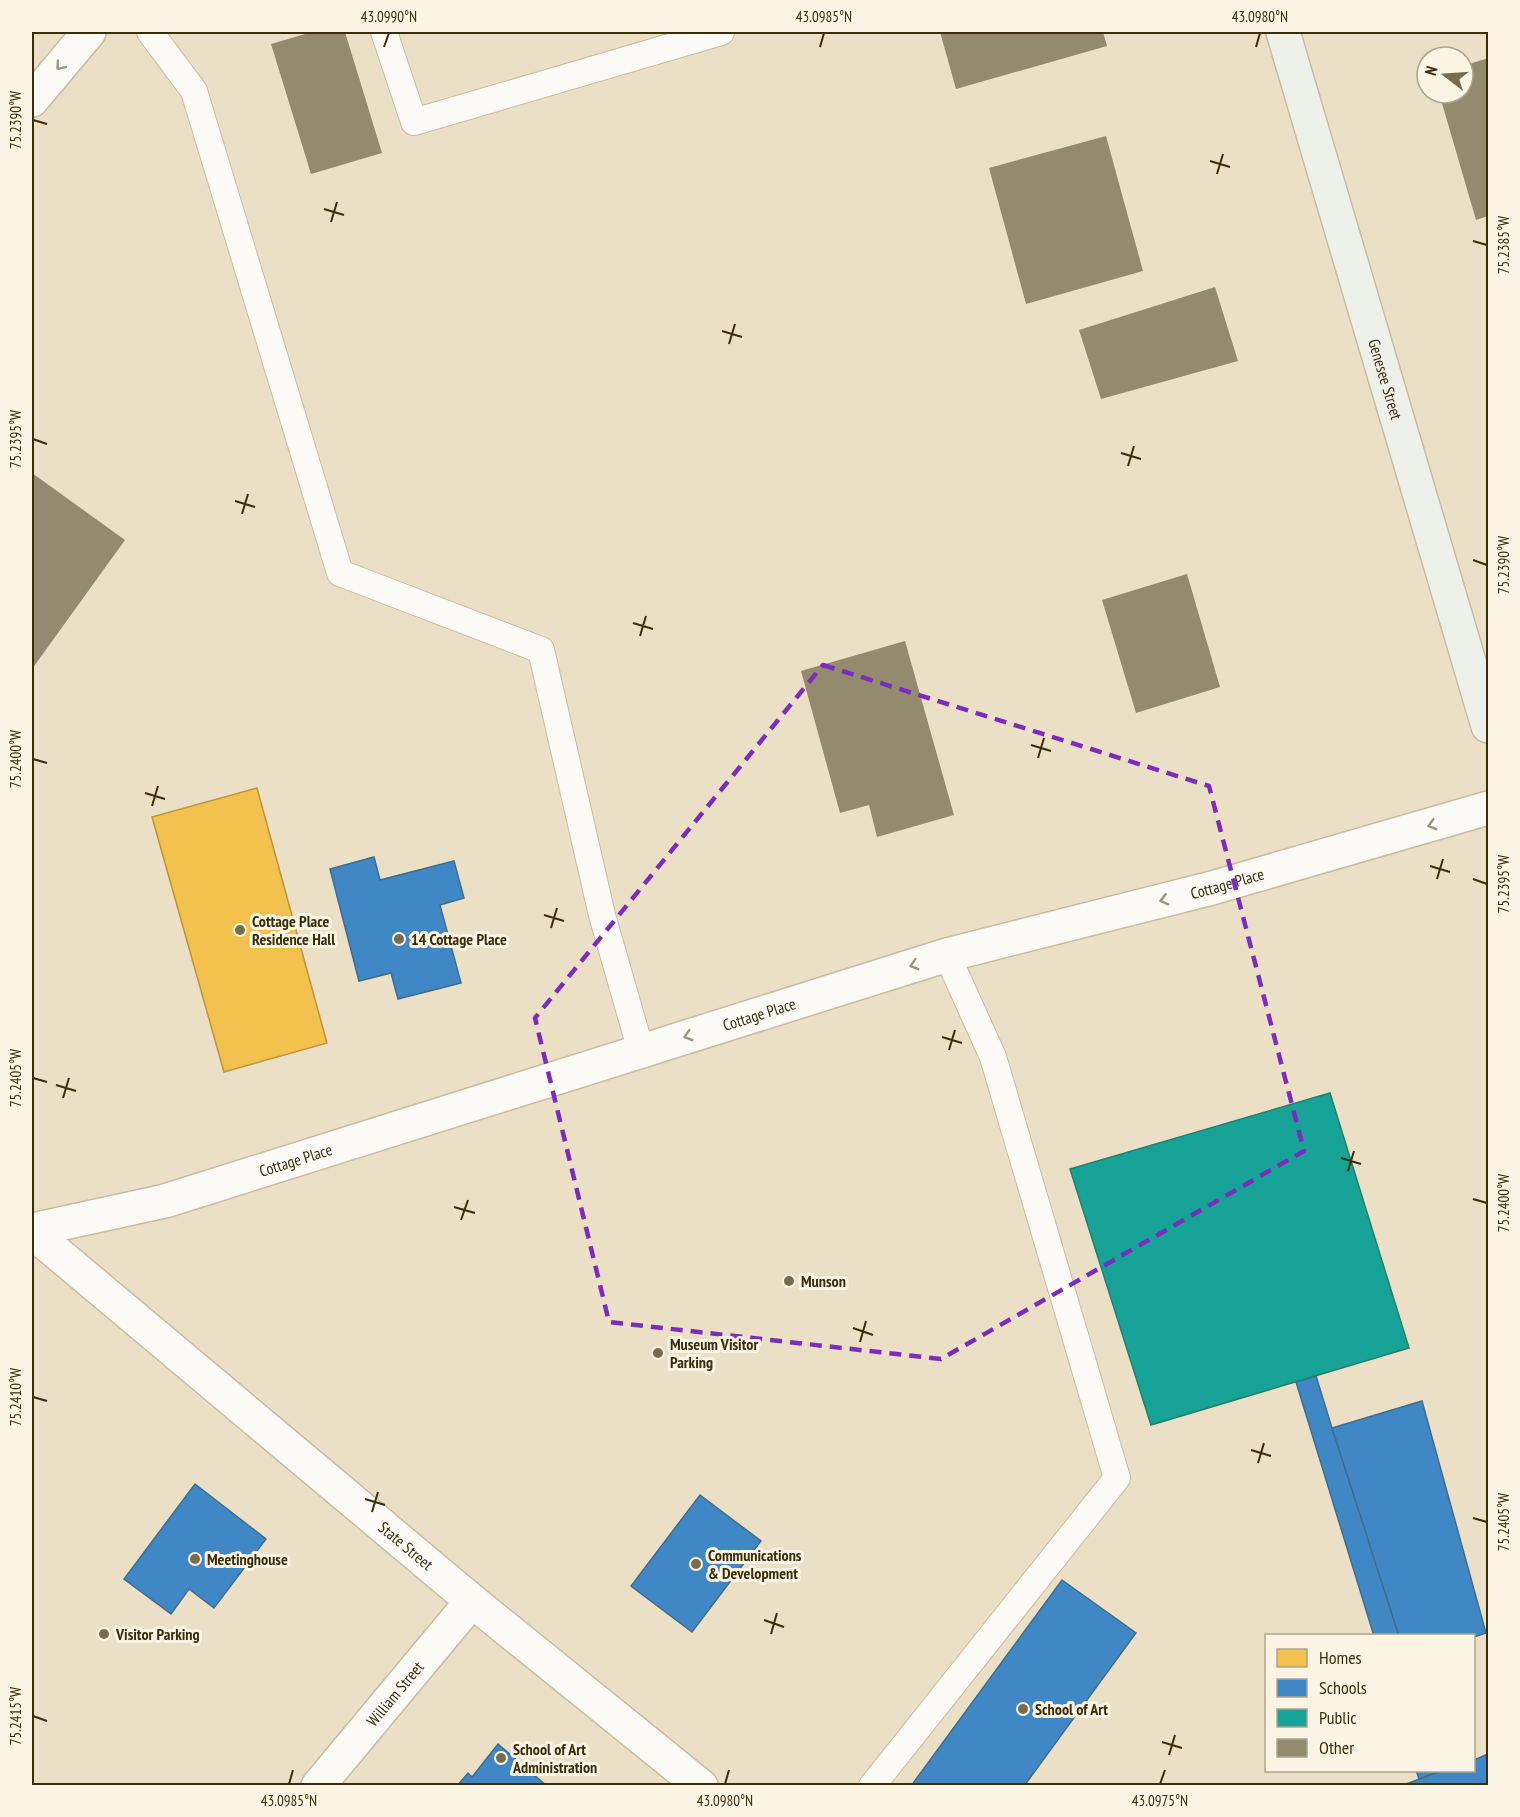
<svg xmlns="http://www.w3.org/2000/svg" width="1520" height="1817" font-family="'PT Sans Narrow',sans-serif">
<rect width="100%" height="100%" fill="#ebe0c6"/>
<!-- homes -->
<path fill="#f2c14e" stroke="#bb953a" stroke-width="1.5" d="M 257,788 L 327,1043 L 224,1072 L 152,817 Z"/>
<!-- schools -->
<path fill="#3f88c5" stroke="#3e6d8d" stroke-width="1.5" d="M 374,857 L 380,880 L 454,861 L 464,898 L 440,905 L 461,983 L 398,999 L 391,973 L 359,981 L 330,869 Z
M 1316,1376 L 1332,1428 L 1399,1636 L 1374,1636 L 1296,1382 Z
M 1422,1401 L 1486,1633 L 1474,1637 L 1399,1636 L 1332,1428 Z
M 195,1484 L 266,1539 L 214,1608 L 189,1589 L 171,1614 L 124,1579 Z
M 700,1495 L 761,1541 L 692,1632 L 631,1586 Z
M 1062,1580 L 1136,1633 L 1024,1786 L 911,1786 Z
M 498,1744 L 547,1786 L 457,1786 L 468,1773 L 472,1777 Z
M 1488,1754 L 1488,1786 L 1401,1786 L 1443,1770 L 1474,1770 L 1474,1760 Z
M 1416,1770 L 1436,1770 L 1436,1773 L 1419,1779 Z"/>
<!-- public -->
<path fill="#17a398" stroke="#22806d" stroke-width="1.5" d="M 1330,1093 L 1409,1348 L 1151,1425 L 1070,1169 Z"/>
<!-- building -->
<path fill="#948a6d" d="M 312,32 L 345,32 L 382,153 L 311,174 L 271,44 Z
M 940,32 L 1103,32 L 1107,46 L 956,89 Z
M 1488,58 L 1488,216 L 1476,220 L 1439,93 L 1463,93 L 1463,66 Z
M 1106,136 L 1143,271 L 1026,304 L 989,168 Z
M 1215,287 L 1238,361 L 1101,399 L 1079,330 Z
M 32,473 L 125,540 L 32,669 Z
M 1187,574 L 1220,687 L 1136,713 L 1102,600 Z
M 905,641 L 954,815 L 877,837 L 869,805 L 840,813 L 801,671 Z"/>
<g fill="none" stroke-linecap="round" stroke-linejoin="round">
<!-- lane casing -->
<g stroke="#c7bca1" stroke-width="28">
<path id="lane" d="M 150,32 L 194,91 L 340,573 L 541,650 L 602,915 L 641,1051
M 384,32 L 414,122 L 721,32
M 872,1786 L 1117,1478 L 993,1057 L 947,955"/>
</g>
<!-- street casing -->
<g stroke="#c7bca1" stroke-width="36">
<g id="street">
<path d="M 32,100 L 89,32"/>
<path id="s1" d="M 32,1230 L 165,1201 L 947,955 L 1212,888 L 1488,808"/>
<path id="s2" d="M 32,1232 L 472,1601 L 701,1786"/>
<path id="s3" d="M 318,1786 L 472,1601"/>
</g>
</g>
<!-- secondary casing -->
<g stroke="#c7bca1" stroke-width="36">
<g id="secondary">
<path id="s4" d="M 1283,32 L 1488,726"/>
</g>
</g>
<!-- lane -->
<use href="#lane" stroke="#fcfaf6" stroke-width="26"/>
<!-- street -->
<use href="#street" stroke="#fcfaf6" stroke-width="33"/>
<!-- secondary -->
<use href="#secondary" stroke="#eef1ea" stroke-width="33"/>
</g>
<!-- one-way arrows -->
<defs><path id="oneway-chevron" d="M-2-3.5L2.5 0L-2 3.5" fill="none" stroke-width="1.6" stroke-linecap="round" stroke-linejoin="round" transform="scale(1.5)"/></defs>
<g stroke="#9b9480">
<use href="#oneway-chevron" transform="translate(60 66) rotate(130)"/>
<use href="#oneway-chevron" transform="translate(1432 825) rotate(164)"/>
<use href="#oneway-chevron" transform="translate(1164 900) rotate(166)"/>
<use href="#oneway-chevron" transform="translate(914 965) rotate(163)"/>
<use href="#oneway-chevron" transform="translate(688 1036) rotate(163)"/>
</g>
<!-- marked area -->
<path fill="none" stroke="#7b2cbf" stroke-width="4.5" stroke-dasharray="12 8" stroke-linejoin="round" d="M 823,665 L 1209,786 L 1304,1151 L 941,1359 L 609,1322 L 535,1018 Z"/>
<!-- ticks -->
<path fill="none" stroke="#3a2d0a" stroke-width="2" d="M 384,47 L 389,33M 820,47 L 824,33M 1256,47 L 1260,33M 33,120 L 47,124M 1210,161 L 1230,167M 1217,174 L 1223,154M 324,209 L 344,215M 331,222 L 337,202M 1473,241 L 1487,245M 722,331 L 742,337M 729,344 L 735,324M 33,439 L 47,444M 1121,453 L 1141,459M 1128,466 L 1134,446M 235,501 L 255,507M 242,514 L 248,494M 1473,560 L 1487,565M 633,623 L 653,629M 640,636 L 646,616M 1031,745 L 1051,751M 1038,758 L 1044,738M 33,759 L 47,763M 145,793 L 165,799M 152,806 L 158,786M 1430,866 L 1450,872M 1437,879 L 1443,859M 1473,879 L 1487,884M 544,915 L 564,921M 551,928 L 557,908M 942,1037 L 962,1043M 949,1050 L 955,1030M 33,1078 L 47,1082M 56,1085 L 76,1091M 63,1098 L 69,1078M 1341,1158 L 1361,1164M 1348,1171 L 1354,1151M 1473,1199 L 1487,1203M 454,1207 L 475,1213M 461,1220 L 468,1200M 853,1328 L 873,1335M 860,1342 L 866,1321M 33,1397 L 47,1401M 1251,1450 L 1271,1456M 1258,1463 L 1264,1443M 365,1499 L 385,1505M 372,1512 L 378,1492M 1473,1518 L 1487,1522M 764,1620 L 784,1627M 771,1634 L 777,1613M 33,1716 L 47,1721M 1162,1742 L 1182,1748M 1169,1755 L 1175,1735M 289,1784 L 293,1770M 725,1784 L 729,1770M 1160,1784 L 1165,1770"/>
<!-- markers -->
<g fill="#786c4c" stroke="#fbf4e5" stroke-width="2">
<circle cx="240" cy="930" r="6"/>
<circle cx="399" cy="939" r="6"/>
<circle cx="789" cy="1281" r="6"/>
<circle cx="658" cy="1353" r="6"/>
<circle cx="195" cy="1559" r="6"/>
<circle cx="696" cy="1564" r="6"/>
<circle cx="104" cy="1634" r="6"/>
<circle cx="1023" cy="1709" r="6"/>
<circle cx="501" cy="1758" r="6"/>
</g>
<g text-anchor="middle" dominant-baseline="central" stroke-width="6" stroke-linejoin="round" paint-order="stroke">
<!-- street labels -->
<g font-size="16" fill="#3a2d0a" stroke="#fbf4e5">
<text stroke="none"><textPath href="#s4" startOffset="362">Genesee Street</textPath></text>
<text stroke="none"><textPath href="#s1" startOffset="1245">Cottage Place</textPath></text>
<text stroke="none"><textPath href="#s1" startOffset="759">Cottage Place</textPath></text>
<text stroke="none"><textPath href="#s1" startOffset="273">Cottage Place</textPath></text>
<text stroke="none"><textPath href="#s2" startOffset="488">State Street</textPath></text>
<text stroke="none"><textPath href="#s3" startOffset="120">William Street</textPath></text>
</g>
<!-- poi labels -->
<g font-size="16" font-weight="bold" fill="#3a2d0a" stroke="#fbf4e5" text-anchor="start">
<text x="252" y="921">Cottage Place<tspan x="252" dy="18">Residence Hall</tspan></text>
<text x="411" y="939">14 Cottage Place</text>
<text x="801" y="1281">Munson</text>
<text x="670" y="1344">Museum Visitor<tspan x="670" dy="18">Parking</tspan></text>
<text x="708" y="1555">Communications<tspan x="708" dy="18">&amp; Development</tspan></text>
<text x="207" y="1559">Meetinghouse</text>
<text x="116" y="1634">Visitor Parking</text>
<text x="1035" y="1709">School of Art</text>
<text x="513" y="1749">School of Art<tspan x="513" dy="18">Administration</tspan></text>
</g>
</g>
<!-- border -->
<rect width="1520" height="1817" fill="none" stroke="#fbf4e5" stroke-width="66"/>
<!-- legend -->
<rect x="1265" y="1634" width="210" height="138" fill="#fbf4e5" stroke="#aea48d" stroke-width="1.5"/>
<rect x="1277" y="1649" width="30" height="18" fill="#f2c14e" stroke="#aea48d" stroke-width="1.5"/>
<text x="1319" y="1664" font-size="18" fill="#3a2d0a">Homes</text>
<rect x="1277" y="1679" width="30" height="18" fill="#3f88c5" stroke="#aea48d" stroke-width="1.5"/>
<text x="1319" y="1694" font-size="18" fill="#3a2d0a">Schools</text>
<rect x="1277" y="1709" width="30" height="18" fill="#17a398" stroke="#aea48d" stroke-width="1.5"/>
<text x="1319" y="1724" font-size="18" fill="#3a2d0a">Public</text>
<rect x="1277" y="1739" width="30" height="18" fill="#948a6d" stroke="#aea48d" stroke-width="1.5"/>
<text x="1319" y="1754" font-size="18" fill="#3a2d0a">Other</text>
<!-- north arrow -->
<g transform="translate(1445 75) rotate(287)"><circle r="28" fill="#fbf4e5" stroke="#aea48d" stroke-width="1.5"/>
<path d="M0-4.5L10 22L0 15L-10 22Z" fill="#786c4c"/>
<text y="-9" font-size="16" font-weight="bold" text-anchor="middle" fill="#3a2d0a">N</text>
</g>
<rect x="33" y="33" width="1454" height="1751" fill="none" stroke="#3a2d0a" stroke-width="2"/>
<g font-size="15" text-anchor="middle" fill="#3a2d0a">
<text x="389" y="22">43.0990°N</text>
<text x="824" y="22">43.0985°N</text>
<text x="1260" y="22">43.0980°N</text>
<text transform="translate(16 120) rotate(-90)" y="5">75.2390°W</text>
<text transform="translate(1504 245) rotate(-90)" y="5">75.2385°W</text>
<text transform="translate(16 439) rotate(-90)" y="5">75.2395°W</text>
<text transform="translate(1504 565) rotate(-90)" y="5">75.2390°W</text>
<text transform="translate(16 759) rotate(-90)" y="5">75.2400°W</text>
<text transform="translate(1504 884) rotate(-90)" y="5">75.2395°W</text>
<text transform="translate(16 1078) rotate(-90)" y="5">75.2405°W</text>
<text transform="translate(1504 1203) rotate(-90)" y="5">75.2400°W</text>
<text transform="translate(16 1397) rotate(-90)" y="5">75.2410°W</text>
<text transform="translate(1504 1522) rotate(-90)" y="5">75.2405°W</text>
<text transform="translate(16 1716) rotate(-90)" y="5">75.2415°W</text>
<text x="289" y="1806">43.0985°N</text>
<text x="725" y="1806">43.0980°N</text>
<text x="1160" y="1806">43.0975°N</text>
</g>
</svg>
